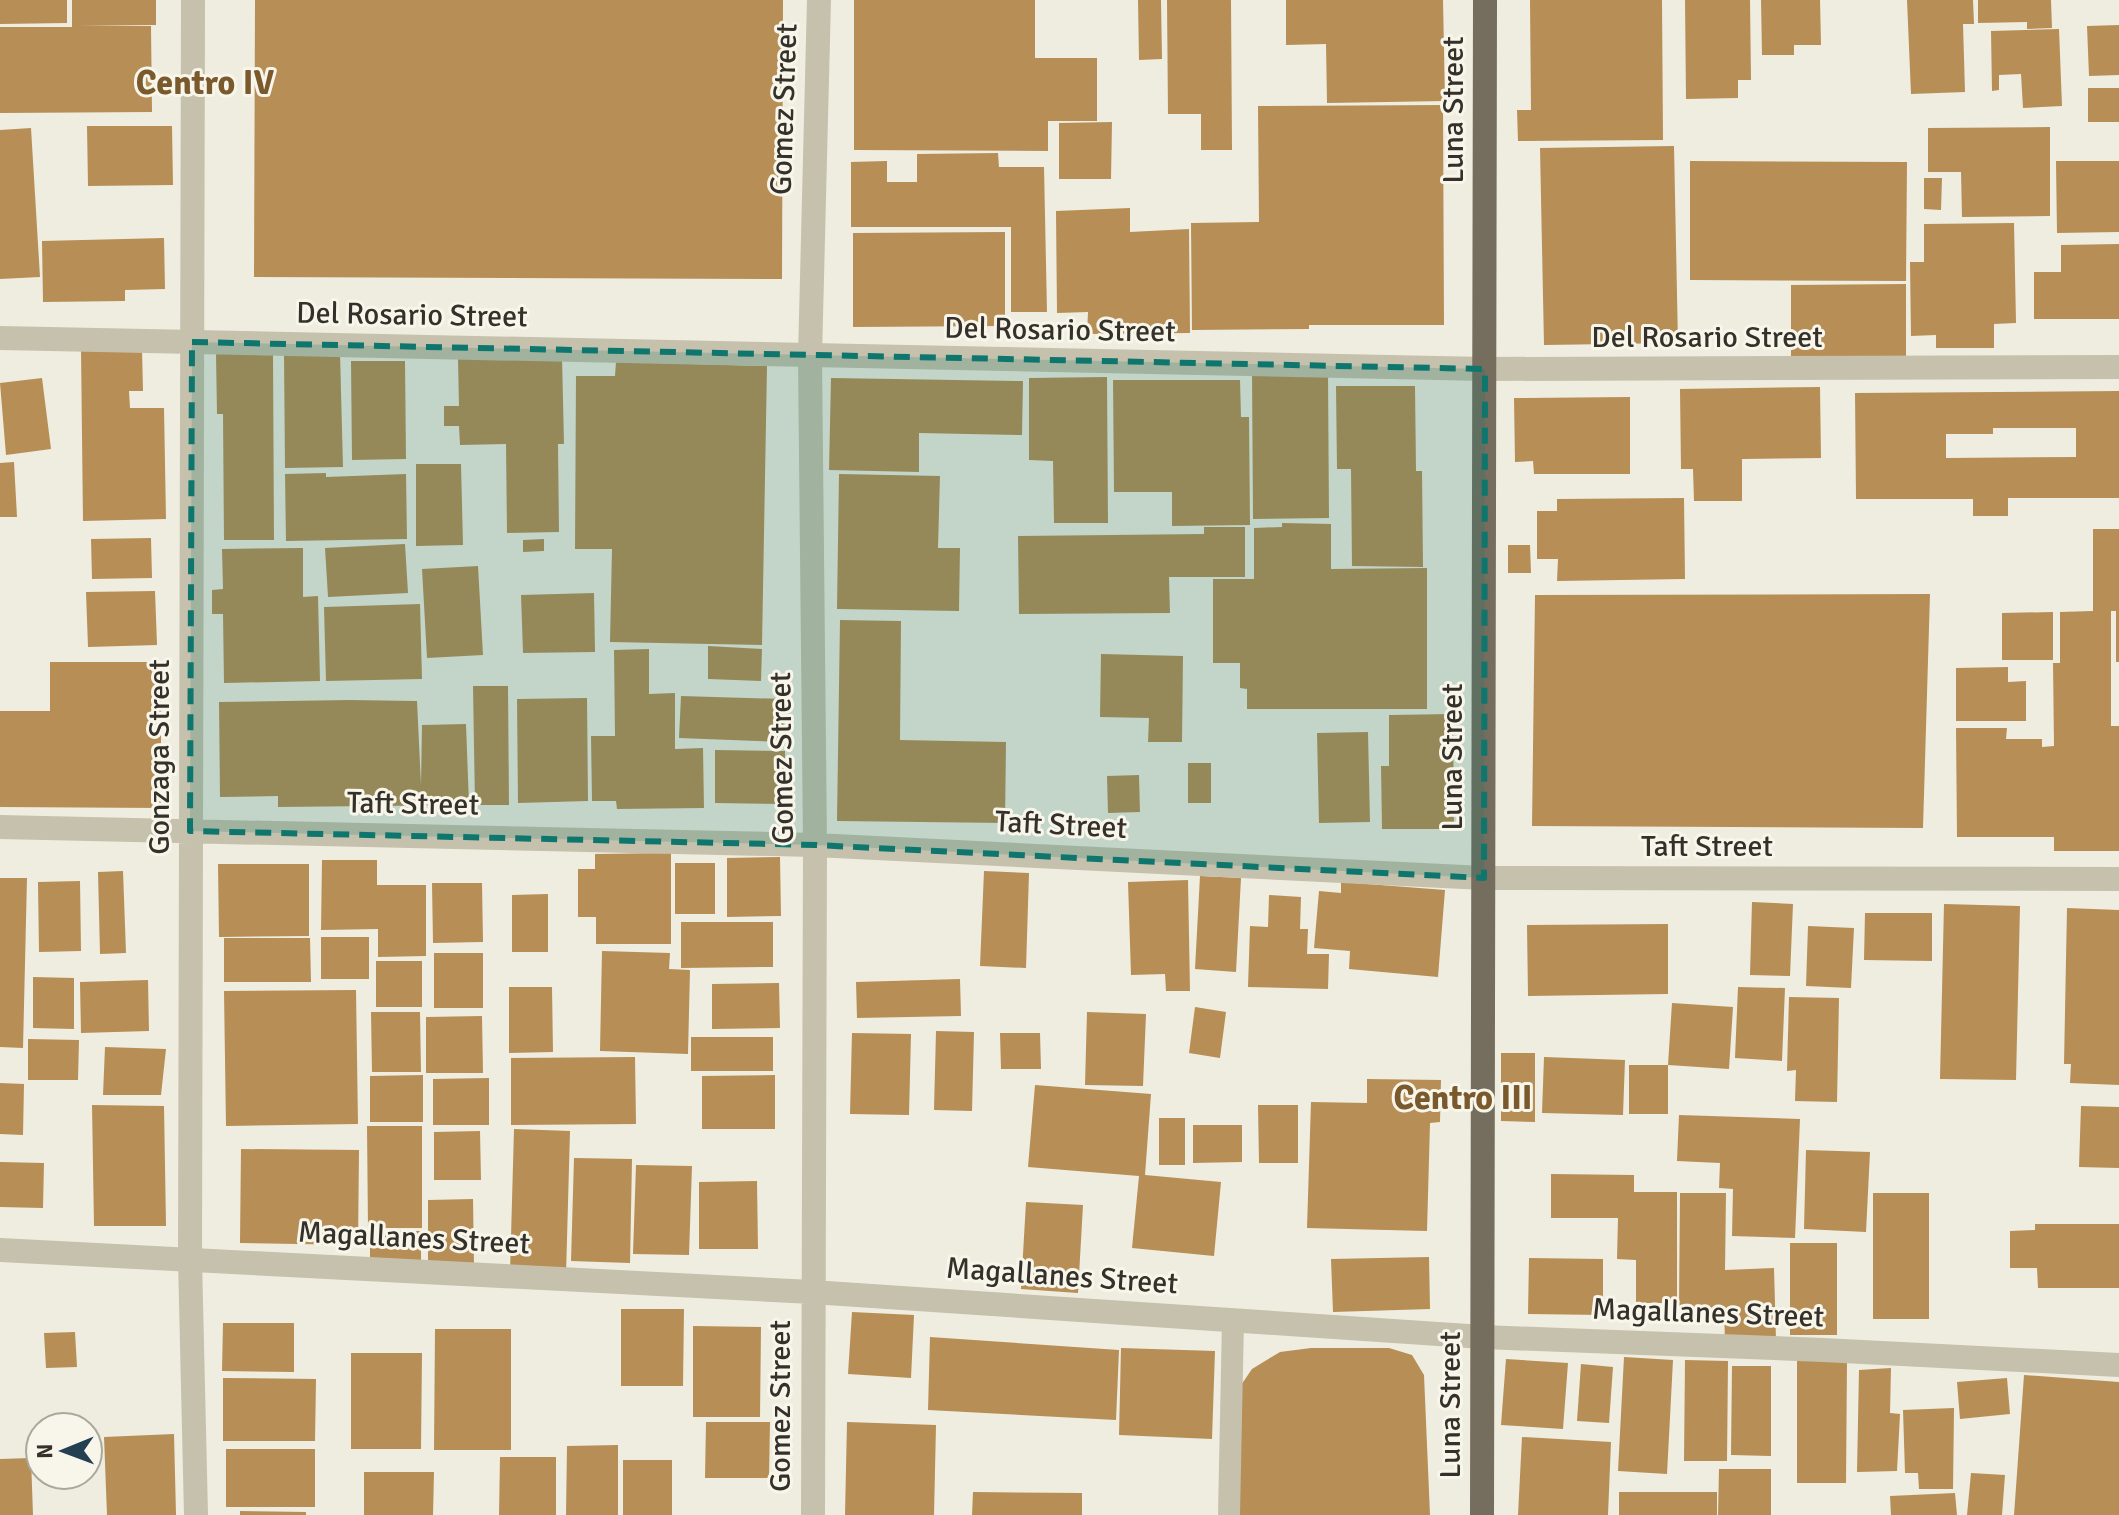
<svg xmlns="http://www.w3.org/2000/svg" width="2119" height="1515" font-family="Signika,sans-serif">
<rect width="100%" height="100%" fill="#efeddf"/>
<!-- building -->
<path fill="#b78e55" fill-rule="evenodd" d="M 0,0 L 67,0 L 67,23 L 0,24 Z
M 72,0 L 156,0 L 156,25 L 79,25 L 151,26 L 152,112 L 0,113 L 0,27 L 72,27 Z
M 255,0 L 783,0 L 782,279 L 254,277 Z
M 854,0 L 1035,0 L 1035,58 L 1097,58 L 1097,121 L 1048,121 L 1048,151 L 854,150 Z
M 1138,0 L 1161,0 L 1162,59 L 1139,60 Z
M 1167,0 L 1231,0 L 1232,150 L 1201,150 L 1201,114 L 1168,114 Z
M 1286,0 L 1443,0 L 1445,101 L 1327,103 L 1326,44 L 1286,45 Z
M 1530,0 L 1662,0 L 1663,140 L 1518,141 L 1517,110 L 1531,110 Z
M 1685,0 L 1750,0 L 1751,80 L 1738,80 L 1738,98 L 1686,99 Z
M 1761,0 L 1820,0 L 1821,45 L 1794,45 L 1794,55 L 1762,55 Z
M 1907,0 L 1973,0 L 1974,24 L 1963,24 L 1965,92 L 1911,94 Z
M 1978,0 L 2051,0 L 2052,28 L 2027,29 L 2027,22 L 1978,23 Z
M 2119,25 L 2119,75 L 2089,76 L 2087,26 Z
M 2059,29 L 2062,106 L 2023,108 L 2021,74 L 1999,75 L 1999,90 L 1992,91 L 1991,31 Z
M 2088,88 L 2119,88 L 2119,122 L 2088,122 Z
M 1443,105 L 1444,325 L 1309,325 L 1309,329 L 1192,330 L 1191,223 L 1259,222 L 1258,106 Z
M 1112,122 L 1111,179 L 1059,179 L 1059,123 Z
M 87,126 L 172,126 L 173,185 L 88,186 Z
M 2050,127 L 2050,216 L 1962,217 L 1961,172 L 1928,172 L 1928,128 Z
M 31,128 L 40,277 L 0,279 L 0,130 Z
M 1674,146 L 1678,343 L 1544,345 L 1540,148 Z
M 998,153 L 999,167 L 1044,167 L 1047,312 L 1011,312 L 1011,227 L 851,227 L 851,162 L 887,161 L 887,182 L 917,182 L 917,154 Z
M 1690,161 L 1907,162 L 1906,281 L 1690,280 Z
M 2056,161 L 2119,161 L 2119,232 L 2057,233 Z
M 1924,178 L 1942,178 L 1941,210 L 1924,209 Z
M 1130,208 L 1130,232 L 1189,229 L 1190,333 L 1087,334 L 1088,312 L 1057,313 L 1056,211 Z
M 2014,223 L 2016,323 L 1994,324 L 1994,348 L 1936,348 L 1936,335 L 1911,336 L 1910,262 L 1924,262 L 1924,224 Z
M 1005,232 L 1005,326 L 853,327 L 853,233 Z
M 164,238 L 165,289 L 125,290 L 125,301 L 43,302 L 42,241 Z
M 2119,244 L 2119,319 L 2034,319 L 2034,272 L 2061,272 L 2061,245 Z
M 1906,284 L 1906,359 L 1791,359 L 1791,285 Z
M 81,349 L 142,349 L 143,391 L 129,391 L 130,408 L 164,408 L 166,519 L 83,521 Z
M 340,353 L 343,467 L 285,468 L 284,354 Z
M 216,354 L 273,354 L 274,540 L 224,540 L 223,414 L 217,414 Z
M 562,357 L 564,444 L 558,444 L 559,532 L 507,533 L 506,444 L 460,445 L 459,426 L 444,426 L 444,406 L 459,406 L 458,359 Z
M 351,361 L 405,361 L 406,459 L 352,460 Z
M 616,362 L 767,366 L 762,645 L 610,642 L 612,549 L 575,549 L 576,376 L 615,376 Z
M 1252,373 L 1328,373 L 1329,518 L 1253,519 Z
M 1107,377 L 1108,523 L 1054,523 L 1053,461 L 1029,460 L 1029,378 Z
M 42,378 L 51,449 L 6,455 L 0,383 Z
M 831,378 L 1023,381 L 1022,435 L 919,433 L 919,472 L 829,470 Z
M 1113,380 L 1240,380 L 1241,417 L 1249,417 L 1250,525 L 1172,526 L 1172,492 L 1114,492 Z
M 1336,386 L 1415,386 L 1416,471 L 1422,471 L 1423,567 L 1352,566 L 1351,469 L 1337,469 Z
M 1820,387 L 1821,458 L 1742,459 L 1742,501 L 1694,501 L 1693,469 L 1681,469 L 1680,389 Z
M 2119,391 L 2119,498 L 2008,498 L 2008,516 L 1973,516 L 1973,499 L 1856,499 L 1855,393 ZM 1993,428 L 2076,428 L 2076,457 L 1946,458 L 1946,434 L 1993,434 Z
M 1630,397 L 1630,474 L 1534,474 L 1533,461 L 1515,462 L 1514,398 Z
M 14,462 L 17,517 L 0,517 L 0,463 Z
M 416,464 L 461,464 L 463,545 L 416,546 Z
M 326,473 L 326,477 L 406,474 L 407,539 L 286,541 L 285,474 Z
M 839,474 L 940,476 L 938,548 L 960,548 L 959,611 L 837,609 Z
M 1684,498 L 1685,579 L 1557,581 L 1558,559 L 1537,559 L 1537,511 L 1557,511 L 1557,499 Z
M 1282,523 L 1331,524 L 1331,569 L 1427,568 L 1427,709 L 1247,709 L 1247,689 L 1240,688 L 1240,663 L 1213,663 L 1213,579 L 1254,579 L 1254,528 L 1282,527 Z
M 1204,527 L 1245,527 L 1245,577 L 1169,577 L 1170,613 L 1019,614 L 1018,536 L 1204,534 Z
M 2093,529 L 2119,529 L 2119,662 L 2116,662 L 2116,611 L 2111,611 L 2111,726 L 2119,726 L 2119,851 L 2054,851 L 2054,837 L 1957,837 L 1956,728 L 2007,728 L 2006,739 L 2042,739 L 2042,747 L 2054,746 L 2053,663 L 2060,663 L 2060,612 L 2093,611 Z
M 151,538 L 152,578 L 92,579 L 91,539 Z
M 544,539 L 544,551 L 523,552 L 523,540 Z
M 405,544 L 408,593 L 328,597 L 325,548 Z
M 1508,545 L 1530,545 L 1531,573 L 1508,573 Z
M 303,548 L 303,597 L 318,596 L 320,681 L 224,683 L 223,614 L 212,614 L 212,590 L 223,589 L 222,549 Z
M 478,566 L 483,655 L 427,658 L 422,569 Z
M 155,591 L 157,645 L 88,647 L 86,592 Z
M 594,593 L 595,652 L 523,653 L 521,595 Z
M 1930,594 L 1923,828 L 1532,826 L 1535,595 Z
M 420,604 L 422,679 L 326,681 L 324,607 Z
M 2053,612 L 2053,660 L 2002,660 L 2002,613 Z
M 840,620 L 901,621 L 900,740 L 1006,742 L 1005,823 L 837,821 Z
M 708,646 L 762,649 L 761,681 L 708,679 Z
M 649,649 L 649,694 L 675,693 L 675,749 L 703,748 L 704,808 L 617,809 L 616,801 L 592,801 L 591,736 L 615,736 L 614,650 Z
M 1101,654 L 1183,656 L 1182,742 L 1148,742 L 1149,718 L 1100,717 Z
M 50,662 L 161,662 L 161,808 L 0,807 L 0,711 L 50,711 Z
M 2008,667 L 2008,682 L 2026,681 L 2026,721 L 1956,721 L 1956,668 Z
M 473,686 L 508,686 L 509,805 L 475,805 Z
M 681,696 L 785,699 L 783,742 L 679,738 Z
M 587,698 L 588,801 L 518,803 L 517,699 Z
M 349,700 L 417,701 L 421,785 L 422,725 L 466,724 L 469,805 L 278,807 L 278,796 L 220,797 L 219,702 Z
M 1453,714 L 1454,829 L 1382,829 L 1381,766 L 1389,766 L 1389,715 Z
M 1368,732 L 1370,822 L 1319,823 L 1317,733 Z
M 715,750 L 785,751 L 785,804 L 715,803 Z
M 1188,763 L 1211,763 L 1211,803 L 1188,803 Z
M 1139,775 L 1140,812 L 1108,813 L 1107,776 Z
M 671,853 L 671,944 L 596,944 L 596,917 L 578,917 L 578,869 L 595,869 L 595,854 Z
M 780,857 L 781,916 L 727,917 L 727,858 Z
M 322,860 L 377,860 L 377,885 L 426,885 L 426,956 L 378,957 L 378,929 L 321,930 Z
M 675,863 L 715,863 L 715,914 L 675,914 Z
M 218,864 L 309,864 L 309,936 L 219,937 Z
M 123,871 L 126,953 L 100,954 L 98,872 Z
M 984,871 L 1029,873 L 1026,968 L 980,966 Z
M 1200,876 L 1241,878 L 1236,972 L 1195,969 Z
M 0,878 L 27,878 L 23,1048 L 0,1047 Z
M 1188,880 L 1190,991 L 1166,991 L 1165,974 L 1131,975 L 1128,882 Z
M 80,881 L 81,951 L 39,952 L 38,882 Z
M 1341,882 L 1445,890 L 1438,977 L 1349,969 L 1350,951 L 1314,948 L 1319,891 L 1341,893 Z
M 432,883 L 482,883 L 483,942 L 433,943 Z
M 548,894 L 548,952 L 512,952 L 512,895 Z
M 1269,895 L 1301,897 L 1300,929 L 1308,929 L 1307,954 L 1329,954 L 1328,989 L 1248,987 L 1250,926 L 1268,927 Z
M 1752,902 L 1793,904 L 1790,976 L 1750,975 Z
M 1944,904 L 2020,906 L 2016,1080 L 1940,1079 Z
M 2067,908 L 2119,910 L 2119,1085 L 2070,1083 L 2071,1064 L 2064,1064 Z
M 1865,913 L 1932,913 L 1932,961 L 1864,960 Z
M 681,922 L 773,922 L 773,967 L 681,968 Z
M 1668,924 L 1668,994 L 1528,996 L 1527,925 Z
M 1808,926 L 1854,928 L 1851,988 L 1806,986 Z
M 321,937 L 369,937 L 369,979 L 321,979 Z
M 224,938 L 310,938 L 311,982 L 224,982 Z
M 602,951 L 670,953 L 669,969 L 690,970 L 688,1054 L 600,1051 Z
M 434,953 L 483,953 L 483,1008 L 434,1008 Z
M 376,961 L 422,961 L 422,1007 L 376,1007 Z
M 33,977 L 74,978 L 74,1029 L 33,1028 Z
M 960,979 L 961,1016 L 857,1018 L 856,982 Z
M 148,980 L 149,1031 L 81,1033 L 80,982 Z
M 779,983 L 780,1028 L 712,1029 L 712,984 Z
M 509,987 L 552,987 L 553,1052 L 509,1053 Z
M 1738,987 L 1785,988 L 1782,1061 L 1735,1058 Z
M 356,990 L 358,1124 L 226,1126 L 224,991 Z
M 1789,997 L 1839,998 L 1837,1102 L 1795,1101 L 1796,1070 L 1787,1071 Z
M 1672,1003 L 1733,1007 L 1729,1069 L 1668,1065 Z
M 1195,1007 L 1226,1012 L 1220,1058 L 1189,1053 Z
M 371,1012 L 420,1012 L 421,1072 L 372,1072 Z
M 1087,1012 L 1146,1014 L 1143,1086 L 1085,1085 Z
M 482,1016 L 483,1073 L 426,1073 L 426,1017 Z
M 936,1031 L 974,1032 L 972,1111 L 934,1110 Z
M 852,1033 L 911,1034 L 909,1115 L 850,1114 Z
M 1000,1033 L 1040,1033 L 1041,1069 L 1001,1069 Z
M 691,1037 L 773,1037 L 773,1071 L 691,1071 Z
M 28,1039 L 79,1040 L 78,1080 L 28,1080 Z
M 105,1047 L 166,1049 L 161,1095 L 103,1095 Z
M 1501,1053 L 1535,1053 L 1535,1122 L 1501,1121 Z
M 635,1057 L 636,1124 L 511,1125 L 511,1058 Z
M 1544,1057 L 1625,1060 L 1623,1115 L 1542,1113 Z
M 1629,1065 L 1668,1065 L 1668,1114 L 1629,1114 Z
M 423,1075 L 423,1122 L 370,1122 L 370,1076 Z
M 775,1075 L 775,1129 L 702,1129 L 702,1076 Z
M 489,1078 L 489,1125 L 433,1125 L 433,1079 Z
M 1367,1079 L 1441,1080 L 1440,1122 L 1430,1123 L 1427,1231 L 1307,1228 L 1311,1102 L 1367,1103 Z
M 0,1083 L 24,1084 L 23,1135 L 0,1134 Z
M 1035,1085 L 1151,1094 L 1145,1175 L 1221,1182 L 1214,1256 L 1132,1248 L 1139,1176 L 1028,1167 Z
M 92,1105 L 164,1106 L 166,1226 L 94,1226 Z
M 1258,1105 L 1298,1105 L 1298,1163 L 1259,1163 Z
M 2081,1106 L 2119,1107 L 2119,1168 L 2079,1167 Z
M 1679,1115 L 1800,1119 L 1795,1238 L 1732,1236 L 1733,1189 L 1719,1188 L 1720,1163 L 1677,1161 Z
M 1159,1118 L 1185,1118 L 1185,1165 L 1159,1165 Z
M 1193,1125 L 1242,1125 L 1242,1162 L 1193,1163 Z
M 367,1126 L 422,1126 L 422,1228 L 368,1228 Z
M 514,1129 L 570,1131 L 566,1275 L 510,1273 Z
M 480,1131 L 481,1180 L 434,1180 L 434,1132 Z
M 241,1149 L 359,1150 L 358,1245 L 240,1243 Z
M 1806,1150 L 1870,1152 L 1866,1232 L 1804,1229 Z
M 574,1158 L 632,1159 L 630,1263 L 571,1261 Z
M 0,1162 L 44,1163 L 43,1208 L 0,1207 Z
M 636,1165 L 692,1166 L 689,1255 L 633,1254 Z
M 1551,1174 L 1634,1175 L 1634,1192 L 1677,1192 L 1677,1303 L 1636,1303 L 1636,1260 L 1617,1259 L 1618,1218 L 1551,1218 Z
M 757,1181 L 758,1249 L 699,1249 L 699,1182 Z
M 1680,1193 L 1726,1193 L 1725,1270 L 1774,1268 L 1776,1340 L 1725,1342 L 1724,1308 L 1679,1307 Z
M 1873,1193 L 1929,1193 L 1929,1319 L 1873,1319 Z
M 473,1199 L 474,1265 L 428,1265 L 428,1200 Z
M 1026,1202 L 1083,1205 L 1078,1293 L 1021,1289 Z
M 2035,1224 L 2119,1224 L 2119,1288 L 2038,1288 L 2037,1268 L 2010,1268 L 2010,1231 L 2035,1230 Z
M 370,1231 L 421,1231 L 421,1266 L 370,1266 Z
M 1790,1243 L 1837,1243 L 1837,1335 L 1790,1335 Z
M 1429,1257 L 1430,1309 L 1333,1312 L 1331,1259 Z
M 1529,1258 L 1603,1259 L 1603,1315 L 1528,1314 Z
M 621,1309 L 684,1309 L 683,1386 L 621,1386 Z
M 852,1312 L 914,1315 L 911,1378 L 848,1374 Z
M 223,1323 L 294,1323 L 294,1372 L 222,1371 Z
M 693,1326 L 761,1327 L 760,1417 L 693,1417 Z
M 435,1329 L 511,1329 L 511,1450 L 434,1450 Z
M 75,1332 L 77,1367 L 46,1368 L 44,1333 Z
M 930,1337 L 1119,1350 L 1116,1420 L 928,1410 Z
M 1121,1348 L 1215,1351 L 1212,1439 L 1119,1435 Z
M 1311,1348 L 1389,1348 L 1412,1355 L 1424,1375 L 1430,1515 L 1237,1515 L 1237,1391 L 1252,1369 L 1280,1352 Z
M 351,1353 L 422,1353 L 421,1449 L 351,1449 Z
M 1624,1357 L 1673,1360 L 1667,1474 L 1618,1471 Z
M 1506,1359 L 1568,1363 L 1563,1429 L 1501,1425 Z
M 1685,1360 L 1728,1361 L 1727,1461 L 1684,1461 Z
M 1797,1360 L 1847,1360 L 1846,1483 L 1797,1483 Z
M 1581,1364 L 1613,1367 L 1609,1423 L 1577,1421 Z
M 1732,1366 L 1771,1366 L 1771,1456 L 1731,1455 Z
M 1891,1368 L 1890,1413 L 1900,1414 L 1897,1471 L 1857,1472 L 1859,1370 Z
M 2024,1375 L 2119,1382 L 2119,1515 L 2014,1515 Z
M 223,1378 L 316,1379 L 315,1441 L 223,1441 Z
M 2007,1378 L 2010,1414 L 1960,1419 L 1957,1382 Z
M 1954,1408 L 1953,1489 L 1919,1489 L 1918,1473 L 1905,1473 L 1903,1410 Z
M 706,1422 L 770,1422 L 769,1478 L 705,1478 Z
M 847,1422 L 936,1425 L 934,1515 L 845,1515 Z
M 174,1434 L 176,1515 L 107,1515 L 104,1437 Z
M 1522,1437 L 1611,1442 L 1608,1515 L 1518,1515 Z
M 618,1445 L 618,1515 L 566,1515 L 567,1446 Z
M 226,1449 L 315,1449 L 315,1507 L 226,1507 Z
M 500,1457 L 556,1457 L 556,1515 L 499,1515 Z
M 31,1458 L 33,1515 L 0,1515 L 0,1459 Z
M 623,1460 L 672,1460 L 672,1515 L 623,1515 Z
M 1719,1469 L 1771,1469 L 1771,1515 L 1718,1515 Z
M 364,1472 L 434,1472 L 433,1515 L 364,1515 Z
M 1971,1473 L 2005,1475 L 2002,1515 L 1967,1515 Z
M 973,1492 L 1082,1493 L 1082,1515 L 972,1515 Z
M 1619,1492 L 1717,1492 L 1717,1515 L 1619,1515 Z
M 1955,1493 L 1957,1515 L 1891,1515 L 1890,1496 Z
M 240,1511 L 306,1512 L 306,1515 L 240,1515 Z"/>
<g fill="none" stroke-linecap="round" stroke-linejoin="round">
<!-- lane -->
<path stroke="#c6c1ac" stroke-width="22" d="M 1229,1515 L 1233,1320"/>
<!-- street -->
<path stroke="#c6c1ac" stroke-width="24" d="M 193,0 L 190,1259 L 196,1515
M 0,338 L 1485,369 L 2119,367
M 0,827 L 815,845 L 1484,878 L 2119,879
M 0,1250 L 812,1292 L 1483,1337 L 1823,1350 L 2119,1365
M 813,1515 L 815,845 L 810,357 L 819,0"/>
<!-- primary -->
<path stroke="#756d5d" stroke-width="24" d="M 1482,1515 L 1485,0"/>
</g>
<!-- marked area -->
<path fill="#0f766e" fill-opacity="0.2" stroke="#0f766e" stroke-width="6" stroke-dasharray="16 10" stroke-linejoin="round" d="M 192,342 L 1485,369 L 1484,878 L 815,845 L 190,831 Z"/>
<g text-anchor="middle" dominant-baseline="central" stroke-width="6" stroke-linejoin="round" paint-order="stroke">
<!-- street labels -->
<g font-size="30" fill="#35312a" stroke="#f8f6ea">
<text transform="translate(784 109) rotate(-88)">Gomez Street</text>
<text transform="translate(1453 110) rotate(-90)">Luna Street</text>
<text transform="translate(412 315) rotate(1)">Del Rosario Street</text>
<text transform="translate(1060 330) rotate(1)">Del Rosario Street</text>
<text x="1707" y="337">Del Rosario Street</text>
<text transform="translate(159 757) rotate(-90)">Gonzaga Street</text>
<text transform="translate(1452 757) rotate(-90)">Luna Street</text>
<text transform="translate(782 758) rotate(-91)">Gomez Street</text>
<text transform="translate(413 804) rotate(1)">Taft Street</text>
<text transform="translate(1061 825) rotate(3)">Taft Street</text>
<text x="1707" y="846">Taft Street</text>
<text transform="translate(414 1238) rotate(3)">Magallanes Street</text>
<text transform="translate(1062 1276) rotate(4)">Magallanes Street</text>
<text transform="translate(1708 1313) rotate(2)">Magallanes Street</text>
<text transform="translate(1450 1405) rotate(-90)">Luna Street</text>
<text transform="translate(780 1406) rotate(-90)">Gomez Street</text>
</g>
<!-- quarter labels -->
<g font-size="34" font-weight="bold" fill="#7a5a2d" stroke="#f8f6ea">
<text x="205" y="83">Centro IV</text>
<text x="1463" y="1098">Centro III</text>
</g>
</g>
<!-- north arrow -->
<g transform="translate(64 1451) rotate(269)"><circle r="38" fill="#f8f6ea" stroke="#aaa79d" stroke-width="2"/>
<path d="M0-6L14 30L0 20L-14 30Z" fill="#243f51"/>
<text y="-12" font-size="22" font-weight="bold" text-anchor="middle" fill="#35312a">N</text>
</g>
</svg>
